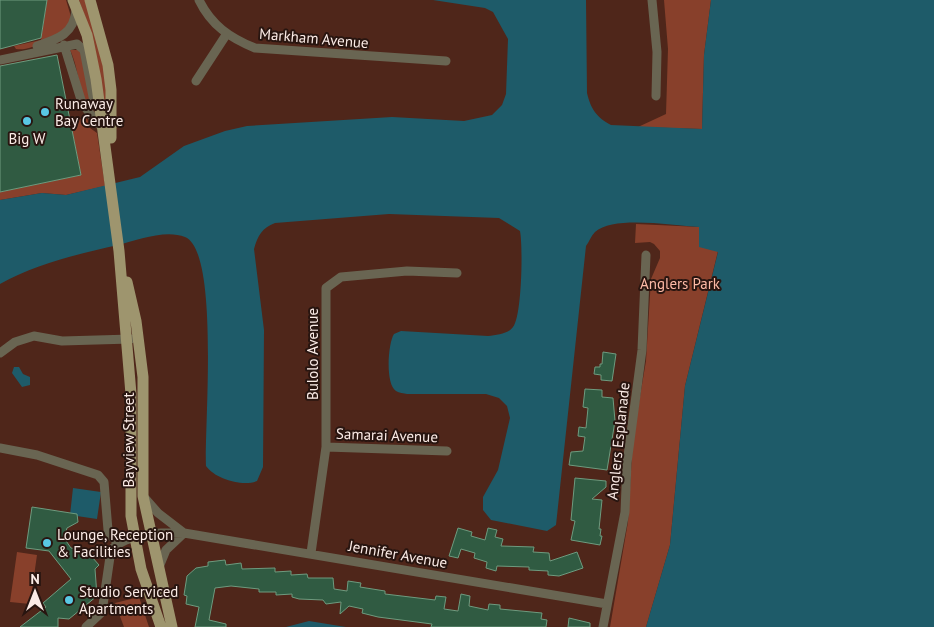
<svg xmlns="http://www.w3.org/2000/svg" width="934" height="627" font-family="'PT Sans',sans-serif">
<rect width="100%" height="100%" fill="#4f261a"/>
<!-- green -->
<path fill="#88402b" d="M 47,0 L 66,0 L 72,20 L 69,28 C 54,35 32,52 16,49 L 14,46 L 41,40 Z
M 79,0 L 85,0 L 106,72 L 108,160 L 92,36 Z
M 664,0 L 711,0 L 704,55 L 702,129 L 638,127 L 666,114 L 668,49 Z
M 70,50 L 79,50 L 84,59 L 94,114 C 78,99 80,70 70,50 Z
M 87,118 L 90,128 L 97,133 L 105,186 L 66,195 L 42,193 L 0,200 L 0,192 L 81,175 L 70,121 Z
M 636,224 L 700,227 L 718,251 L 685,386 L 670,545 L 646,627 L 610,627 L 628,522 L 633,438 L 646,361 L 651,279 L 660,258 L 660,251 L 654,244 L 650,242 L 635,243 Z
M 17,552 L 37,555 L 30,604 L 10,602 Z
M 139,597 L 149,627 L 124,627 L 115,603 Z"/>
<!-- water -->
<path fill="#1e5b69" d="M 433,0 L 586,0 L 587,93 C 591,109 596,117 611,125 L 702,129 L 704,55 L 711,0 L 934,0 L 934,627 L 646,627 L 670,545 L 685,386 L 718,252 L 699,247 L 699,227 C 674,226 614,215 595,232 C 591,236 589,242 586,246 L 556,525 L 547,531 L 491,520 L 483,510 L 483,497 L 498,470 L 510,418 L 507,406 L 499,398 L 486,394 L 407,394 C 404,393 399,393 396,391 C 385,384 388,343 394,334 L 401,331 L 488,336 C 497,335 508,334 513,327 C 522,316 523,246 520,231 L 499,218 L 389,214 L 275,223 C 262,228 258,235 254,249 L 264,330 L 263,467 L 257,481 C 243,487 215,479 206,466 C 204,430 220,251 185,237 C 166,229 137,240 118,245 C 78,254 36,264 0,284 L 0,200 L 42,193 L 66,195 L 140,177 L 184,146 L 225,131 L 247,126 L 392,117 L 464,121 L 492,115 L 502,105 L 506,94 L 508,39 L 493,12 L 485,8 Z
M 14,367 L 19,367 L 23,374 L 30,377 L 30,385 L 22,387 L 12,373 Z
M 73,488 L 101,492 L 97,519 L 70,515 Z
M 309,621 L 346,627 L 286,627 Z"/>
<!-- building -->
<path fill="#305b42" stroke="#6e9b7f" d="M 0,0 L 47,0 L 41,38 L 0,49 Z
M 57,55 L 81,175 L 0,192 L 0,66 Z
M 603,352 L 616,354 L 612,381 L 601,380 L 601,375 L 594,374 L 595,367 L 600,367 L 600,364 L 602,364 Z
M 585,389 L 602,390 L 602,397 L 613,398 L 615,421 L 607,470 L 569,465 L 571,452 L 583,451 L 585,437 L 578,436 L 579,427 L 586,428 L 588,408 L 583,407 Z
M 575,478 L 606,481 L 606,487 L 592,499 L 602,500 L 599,529 L 601,529 L 600,536 L 602,536 L 600,545 L 571,540 L 575,521 L 571,520 Z
M 32,507 L 77,514 L 78,522 L 67,528 L 64,538 L 71,548 L 82,550 L 85,549 L 99,565 L 95,569 L 97,596 L 69,619 L 58,618 L 58,627 L 20,627 L 46,607 L 43,603 L 71,579 L 49,551 L 26,548 Z
M 458,528 L 472,532 L 471,536 L 485,540 L 488,528 L 497,530 L 495,537 L 503,539 L 501,546 L 534,547 L 533,552 L 549,553 L 550,561 L 577,552 L 583,568 L 559,576 L 548,575 L 548,571 L 529,570 L 529,567 L 497,566 L 496,571 L 486,568 L 487,562 L 474,558 L 475,553 L 461,549 L 458,558 L 449,556 Z
M 225,560 L 226,565 L 241,563 L 242,569 L 275,568 L 275,572 L 291,571 L 291,575 L 307,574 L 308,578 L 333,578 L 334,589 L 347,591 L 348,581 L 361,583 L 360,587 L 385,591 L 385,594 L 435,600 L 436,596 L 446,597 L 444,609 L 458,611 L 461,594 L 470,596 L 469,606 L 488,610 L 489,604 L 500,605 L 500,609 L 542,613 L 541,619 L 547,620 L 546,627 L 431,627 L 432,624 L 378,617 L 362,613 L 363,609 L 349,606 L 340,614 L 341,602 L 326,604 L 323,600 L 299,599 L 292,597 L 292,594 L 276,595 L 276,592 L 259,592 L 259,589 L 231,586 L 215,588 L 209,620 L 226,624 L 226,627 L 195,627 L 199,607 L 186,604 L 187,596 L 184,595 L 187,576 L 196,568 L 208,566 L 208,562 Z
M 569,618 L 590,623 L 590,627 L 568,627 Z"/>
<g fill="none" stroke-linecap="round" stroke-linejoin="round">
<!-- minor -->
<path stroke="#696552" stroke-width="9" d="M 199,0 C 211,25 230,38 255,48 L 446,61
M 652,0 L 657,52 L 656,96
M 64,45 L 82,103 L 98,124
M 37,46 C 58,39 74,34 76,10
M 0,60 L 77,44 L 84,50 L 94,102
M 196,81 L 226,35
M 0,353 L 15,342 L 34,336 L 62,341 L 131,339
M 326,447 L 447,451
M 0,448 L 37,455 L 98,475 L 104,482 L 108,530 L 111,536 L 119,543
M 143,496 L 158,513 L 184,533 L 166,550 L 159,567
M 311,553 L 326,447 L 326,288 L 341,277 L 407,271 L 457,273
M 86,627 L 102,612 L 111,550 C 127,533 163,532 184,533 L 607,604
M 603,627 L 625,512 L 627,463 L 642,350 L 646,255"/>
<!-- major -->
<path stroke="#9e956e" stroke-width="11" d="M 73,0 L 87,35 L 96,79 L 119,251 L 131,394 L 131,516 L 141,569 L 161,627
M 90,0 L 108,65 L 111,90 L 111,138
M 127,282 L 136,321 L 143,377 L 143,496 L 172,627"/>
</g>
<!-- markers -->
<g fill="#59c8e4" stroke="#281510" stroke-width="2">
<circle cx="45" cy="112" r="5"/>
<circle cx="27" cy="121" r="5"/>
<circle cx="47" cy="543" r="5"/>
<circle cx="69" cy="600" r="5"/>
</g>
<g text-anchor="middle" dominant-baseline="central" stroke-width="4" stroke-linejoin="round" paint-order="stroke">
<!-- street labels -->
<g font-size="15" fill="#fbebe6" stroke="#281510">
<text transform="translate(314 38) rotate(5)">Markham Avenue</text>
<text transform="translate(312 354) rotate(-90)">Bulolo Avenue</text>
<text transform="translate(387 435) rotate(2)">Samarai Avenue</text>
<text transform="translate(128 440) rotate(-90)">Bayview Street</text>
<text transform="translate(618 441) rotate(-84)">Anglers Esplanade</text>
<text transform="translate(398 554) rotate(10)">Jennifer Avenue</text>
</g>
<!-- poi labels -->
<g font-size="15" fill="#fbebe6" stroke="#281510" text-anchor="start">
<text x="55" y="103">Runaway<tspan x="55" dy="17">Bay Centre</tspan></text>
<text x="27" y="138" text-anchor="middle">Big W</text>
<text x="57" y="534">Lounge, Reception<tspan x="57" dy="17">&amp; Facilities</tspan></text>
<text x="79" y="591">Studio Serviced<tspan x="79" dy="17">Apartments</tspan></text>
</g>
<!-- park labels -->
<g font-size="15" fill="#fdbaa6" stroke="#281510">
<text x="680" y="283">Anglers Park</text>
</g>
</g>
<!-- north arrow -->
<g transform="translate(35 592)" stroke="#281510" stroke-width="4" paint-order="stroke">
<path d="M0-4L9 19L0 12L-9 19Z" fill="#fbebe6"/>
<text y="-8" font-size="14" font-weight="bold" text-anchor="middle" fill="#fbebe6">N</text>
</g>
</svg>
